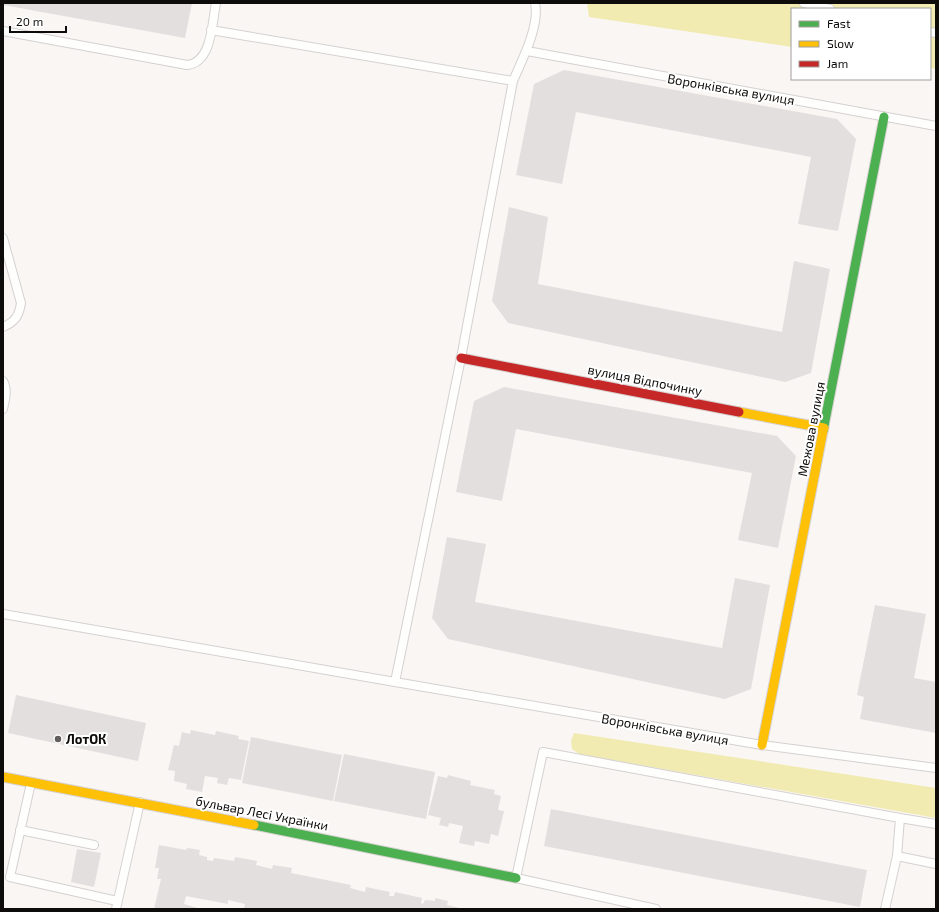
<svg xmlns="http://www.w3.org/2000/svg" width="939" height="912" font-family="'Exo 2',sans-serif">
<rect width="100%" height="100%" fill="#faf6f4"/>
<!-- green -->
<path fill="#f1ebb1" d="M 587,3 L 936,3 L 936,69 L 930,68 L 930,9 L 792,9 L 792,47 L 589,17 Z
M 574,733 L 936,788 L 936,818 L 579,754 L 572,749 L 571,741 Z"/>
<!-- building -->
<path fill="#e3dfde" d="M 3,3 L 192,3 L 185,38 L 3,5 Z
M 564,70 L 837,119 L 856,139 L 838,231 L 798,224 L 811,157 L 576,112 L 562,184 L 516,175 L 534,84 Z
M 509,207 L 548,217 L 538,284 L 782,332 L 794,261 L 830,269 L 811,373 L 785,382 L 508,323 L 492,301 Z
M 504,387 L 777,436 L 796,456 L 778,548 L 738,540 L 752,473 L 516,429 L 502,501 L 456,492 L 474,401 Z
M 447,537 L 486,544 L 475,602 L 722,648 L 735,578 L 770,585 L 751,689 L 725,699 L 448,639 L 432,618 Z
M 875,605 L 926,614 L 914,678 L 936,682 L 936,733 L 860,719 L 864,697 L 857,695 Z
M 16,695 L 146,723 L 138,761 L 8,733 Z
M 191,730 L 215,735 L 216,731 L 239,736 L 238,739 L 249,741 L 241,780 L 229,778 L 227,785 L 217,783 L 218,778 L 205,776 L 202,792 L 186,789 L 187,784 L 174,781 L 175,771 L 168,770 L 174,745 L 179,746 L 182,732 L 190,734 Z
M 251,737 L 342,755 L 333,801 L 242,783 Z
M 344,754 L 435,772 L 426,819 L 334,801 Z
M 448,775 L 471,781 L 470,785 L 495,790 L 494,794 L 501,796 L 498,810 L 504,811 L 498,836 L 491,834 L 489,844 L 475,841 L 474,846 L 459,843 L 463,826 L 449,823 L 448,827 L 439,825 L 441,818 L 428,815 L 438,776 L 447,778 Z
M 551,809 L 867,870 L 860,907 L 544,846 Z
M 159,845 L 186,850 L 187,848 L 200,850 L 199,855 L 207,857 L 207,860 L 213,861 L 214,858 L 234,861 L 235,857 L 257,861 L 256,865 L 272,869 L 273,865 L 292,868 L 291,873 L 351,885 L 350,888 L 365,892 L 366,887 L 390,892 L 389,896 L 394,896 L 395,892 L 422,898 L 421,903 L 423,904 L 425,900 L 435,901 L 435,898 L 448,901 L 447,905 L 464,909 L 250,909 L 244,908 L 245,904 L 228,900 L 228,904 L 186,896 L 184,904 L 201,909 L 154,909 L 161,879 L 157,879 L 159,868 L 155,868 Z
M 77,849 L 101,853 L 94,887 L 71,882 Z"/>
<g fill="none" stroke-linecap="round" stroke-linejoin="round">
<!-- lane casing -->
<g stroke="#d5d1d0" stroke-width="10">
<path id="lane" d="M 804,3 L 830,9
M 3,31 L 187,65 C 212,63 212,23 216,3
M 930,32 L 936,33
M 527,51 L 936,126
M 513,81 C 522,60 540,26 535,3
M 3,238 L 21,303 C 19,316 15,322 3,327
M 3,381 C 8,389 5,400 3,409
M 3,614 L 395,682 L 461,358 L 513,81 L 211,30
M 395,682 L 762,745 L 936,768
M 31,783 L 10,877 L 117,901
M 900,818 L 936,824
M 20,830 L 94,845
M 897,856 L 936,864
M 116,909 L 140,802
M 656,909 L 516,878 L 543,752 L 900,818 L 897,856 L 885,909"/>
</g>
<!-- fast casing -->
<g stroke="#d5d1d0" stroke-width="11">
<path id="fast" d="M 823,431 L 884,117
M 254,825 L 516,878"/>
</g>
<!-- slow casing -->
<g stroke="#d5d1d0" stroke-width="11">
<path id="slow" d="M 739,412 L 824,428
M 762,745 L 823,431
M 3,777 L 254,825"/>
</g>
<!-- jam casing -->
<g stroke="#d5d1d0" stroke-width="11">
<path id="jam" d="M 461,358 L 739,412"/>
</g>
<!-- lane -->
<use href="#lane" stroke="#fefefd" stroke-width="8"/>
<!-- fast -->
<use href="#fast" stroke="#4caf50" stroke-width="9"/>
<!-- slow -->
<use href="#slow" stroke="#ffc107" stroke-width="9"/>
<!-- jam -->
<use href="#jam" stroke="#c62828" stroke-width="9"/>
</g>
<!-- markers -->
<circle fill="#615e5c" stroke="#fff" stroke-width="1.5" cx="58" cy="739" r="4"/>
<g text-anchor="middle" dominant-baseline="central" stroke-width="4" stroke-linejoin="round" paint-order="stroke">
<!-- street labels -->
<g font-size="13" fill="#0e0c0a" stroke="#fff">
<text transform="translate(731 89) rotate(10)">Воронківська вулиця</text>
<text transform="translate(645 380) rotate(11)">вулиця Відпочинку</text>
<text transform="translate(811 429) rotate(-79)">Межова вулиця</text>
<text transform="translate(665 729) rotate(10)">Воронківська вулиця</text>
<text transform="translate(262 813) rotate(11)">бульвар Лесі Українки</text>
</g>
<!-- poi labels -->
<g font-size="13" font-weight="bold" fill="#0e0c0a" stroke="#fff" text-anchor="start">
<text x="66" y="739">ЛотОК</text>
</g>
</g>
<!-- border -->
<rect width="939" height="912" fill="none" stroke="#0e0c0a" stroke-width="8"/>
<!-- legend -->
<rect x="791" y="8" width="140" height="72" fill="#ffffff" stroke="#9f9e9d"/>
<rect x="799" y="21" width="20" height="6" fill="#4caf50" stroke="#9f9e9d"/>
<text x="827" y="28" font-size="12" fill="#0e0c0a">Fast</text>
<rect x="799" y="41" width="20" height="6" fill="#ffc107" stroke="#9f9e9d"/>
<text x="827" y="48" font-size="12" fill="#0e0c0a">Slow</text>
<rect x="799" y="61" width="20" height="6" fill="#c62828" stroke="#9f9e9d"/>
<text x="827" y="68" font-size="12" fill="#0e0c0a">Jam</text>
<!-- scale -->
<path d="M10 26v6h56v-6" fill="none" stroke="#0e0c0a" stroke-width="2"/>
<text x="16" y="26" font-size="12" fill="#0e0c0a" stroke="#ffffff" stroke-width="3" paint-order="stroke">20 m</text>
</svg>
